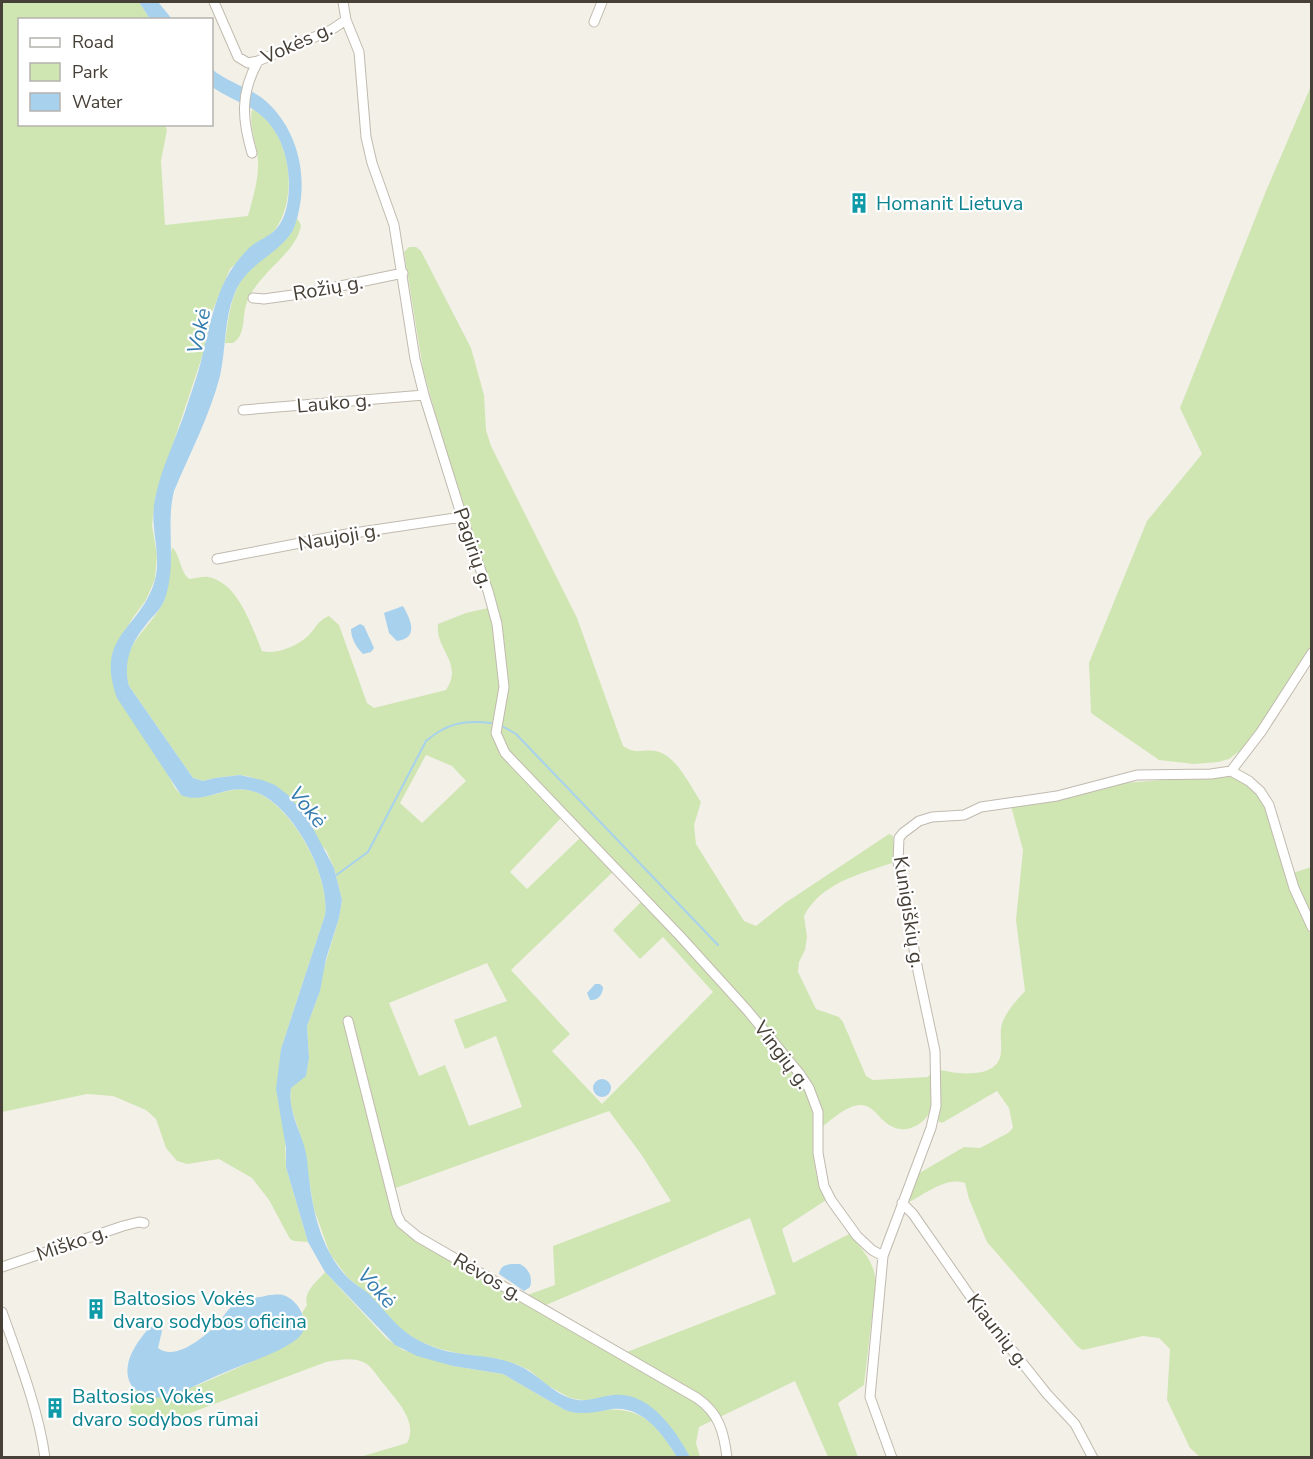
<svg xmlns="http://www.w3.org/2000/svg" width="1313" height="1459" font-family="'Nunito Sans',sans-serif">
<rect width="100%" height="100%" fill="#f3f0e8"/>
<!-- green -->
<path fill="#cfe6b3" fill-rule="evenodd" d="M 2,2 L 139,2 L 150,19 L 20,20 L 20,124 L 165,125 L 167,130 L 161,161 L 165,225 L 248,216 C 253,197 259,179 258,160 C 256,140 249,129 252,109 C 260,114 268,120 273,128 C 292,156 295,202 275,230 L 230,269 L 211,314 L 203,354 L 155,498 L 152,525 L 157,555 L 155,579 L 146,600 L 132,619 L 112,654 L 160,760 L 175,788 L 181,795 C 189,795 200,797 208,796 C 222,793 234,787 249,790 C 290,799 331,876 325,915 L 281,1049 L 286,1167 L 308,1242 L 294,1241 L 290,1239 L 269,1200 L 252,1178 L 219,1159 L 187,1164 L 177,1161 L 166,1148 L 156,1119 L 146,1110 L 113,1096 L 87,1094 L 2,1112 Z
M 1311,86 L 1311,645 L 1258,732 L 1245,747 L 1229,759 L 1218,762 L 1194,764 L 1159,760 L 1091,713 L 1089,663 L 1147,521 L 1202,454 L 1180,408 L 1266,191 Z
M 297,218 L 301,225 C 297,254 256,273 246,305 C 242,318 246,335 233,343 L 225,343 C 229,314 231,287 253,266 C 271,248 289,244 297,218 Z
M 409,247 L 416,247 L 421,251 L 471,348 L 484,395 L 486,430 L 491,446 L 577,618 L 623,746 C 637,755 641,749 655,751 C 676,754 690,786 701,802 L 694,825 L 696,844 L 744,921 L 756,926 L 785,903 L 889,834 L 893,836 L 895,859 L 892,863 C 860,874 821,883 804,916 L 807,937 L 805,950 L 799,962 L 798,972 L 816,1009 L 839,1017 L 843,1022 L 866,1076 L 873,1080 L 928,1077 L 932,1071 C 942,1068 949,1073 959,1073 C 966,1074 976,1073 982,1072 C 1013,1064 995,1038 1003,1021 C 1008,1009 1017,1000 1025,991 L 1016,920 L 1023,850 L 1011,806 L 1064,797 L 1124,783 L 1229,775 L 1248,785 L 1263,800 L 1301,913 L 1311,936 L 1311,1457 L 1200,1457 L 1190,1448 L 1167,1400 L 1170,1349 L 1159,1338 L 1143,1336 L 1083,1350 L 1078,1347 L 987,1242 L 969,1199 L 965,1183 C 947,1176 925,1194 909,1202 L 908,1197 L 916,1175 L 964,1147 L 980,1148 L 1008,1133 L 1013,1128 L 1009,1108 L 997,1091 L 942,1123 L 938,1121 L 937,1117 L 930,1112 C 920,1129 900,1136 884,1121 C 877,1115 872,1106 862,1105 C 846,1104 827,1124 814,1133 C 814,1162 813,1174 826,1200 L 782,1229 L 793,1263 L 849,1234 C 862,1249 874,1261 876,1282 L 864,1385 L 838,1403 L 858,1457 L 828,1457 L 795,1381 L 699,1427 L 696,1443 L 700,1457 L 690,1457 L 670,1427 L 657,1412 L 611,1395 L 588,1401 L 570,1398 L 547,1385 L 529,1370 L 518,1365 L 499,1359 L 461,1354 L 440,1349 L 418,1341 L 396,1326 L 367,1293 L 348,1278 L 330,1254 L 314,1209 L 303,1144 L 290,1103 L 291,1088 L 306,1075 L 309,1058 L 307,1026 L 320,991 L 320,981 L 339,918 L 342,900 L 334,868 L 326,850 L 251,777 L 240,775 L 215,778 L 203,781 L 193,778 L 129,686 C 117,644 149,632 164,601 L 172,547 C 181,556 179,570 189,579 C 195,579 202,576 208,577 C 238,582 252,627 262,651 C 277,655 297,646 308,636 C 316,628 318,620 329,616 L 339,625 L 367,703 L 374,708 L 446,690 C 464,663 435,650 438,624 L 466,613 L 497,606 L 442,438 L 423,369 L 404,252 ZM 426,755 L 452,766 L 466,781 L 422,823 L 400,803 ZM 561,818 L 580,838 L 527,889 L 510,872 ZM 619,866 L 647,896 L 613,930 L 640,959 L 663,937 L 713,992 L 602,1104 L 552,1051 L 570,1034 L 511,970 ZM 487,963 L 507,1001 L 454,1020 L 465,1049 L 496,1036 L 522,1107 L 469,1126 L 445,1065 L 419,1076 L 389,1003 ZM 609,1111 L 641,1154 L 671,1201 L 553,1246 L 555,1285 L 519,1298 L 415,1240 C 394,1227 394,1213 387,1191 ZM 750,1218 L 776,1294 L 627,1352 L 546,1305 Z
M 1311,867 L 1311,912 L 1304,907 L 1293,873 Z
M 325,1272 L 386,1338 L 403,1350 L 453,1366 L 503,1374 L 565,1410 C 578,1414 589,1412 603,1410 C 642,1406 658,1426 677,1457 L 360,1457 L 407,1443 C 419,1421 395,1399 382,1382 C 377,1376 371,1365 363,1362 C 351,1357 339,1360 326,1362 L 161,1424 C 137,1427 121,1412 136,1390 L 146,1397 L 196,1386 L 262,1357 L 304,1321 L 302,1313 L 307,1305 C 303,1291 317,1282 325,1272 Z"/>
<!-- water -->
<path fill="#a7d1ed" d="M 139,2 L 158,2 L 172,19 L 150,19 Z
M 212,69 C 229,84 254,88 270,105 C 297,132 307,173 299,210 C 297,219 295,229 289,236 C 272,258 245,265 234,295 C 224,320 226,349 220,376 C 210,415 190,453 174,491 C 165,526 178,565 164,601 C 160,611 151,617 145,626 C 130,644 123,664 129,686 L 193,778 L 203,781 L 215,778 L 240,775 L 262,780 L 275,785 L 288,795 L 308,819 L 334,868 L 342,900 L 339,918 L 326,959 L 320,991 L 307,1026 L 309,1058 L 306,1076 L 291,1088 C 287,1113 304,1135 307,1159 C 311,1201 317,1245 347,1277 C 354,1284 362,1288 369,1294 C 395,1321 401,1336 439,1349 C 464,1357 491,1354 515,1364 C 537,1372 551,1393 573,1399 C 588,1403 599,1396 613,1395 C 649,1391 675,1429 690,1457 L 677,1457 C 663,1434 642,1405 612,1409 C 595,1412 582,1416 565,1410 L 503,1374 L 453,1366 L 417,1356 L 395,1345 L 325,1272 L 308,1242 L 286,1167 L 286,1148 L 276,1089 L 281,1049 L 325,915 C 331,876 290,797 248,790 C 224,785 203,805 181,795 L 117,698 C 94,634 141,630 155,580 C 162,552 149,528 155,499 C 161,468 176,439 186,409 C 192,390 199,372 203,353 C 208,332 212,312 220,292 C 227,274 237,260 250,247 C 257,241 266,238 273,232 C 287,220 289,199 289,182 C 288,153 278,124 251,108 C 238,101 224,95 212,87 Z
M 403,606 C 411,620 419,638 397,641 L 389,633 L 384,613 Z
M 360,624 L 364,626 L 374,648 L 371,652 L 363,654 C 356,647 351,638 351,629 Z
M 595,984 L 600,984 L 603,987 C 603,994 598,1001 590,1000 L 587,993 Z
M593 1088a9 9 0 1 1 18 0a9 9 0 1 1-18 0Z
M 520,1264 C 529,1269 533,1277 530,1287 L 524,1291 L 499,1274 C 501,1263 511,1264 520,1264 Z
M 269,1295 C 273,1295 279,1294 283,1295 C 300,1300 313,1327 297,1339 C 280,1352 253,1361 233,1369 C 212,1377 191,1388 170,1397 C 145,1400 121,1390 129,1360 C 133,1348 141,1337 150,1327 L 160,1327 L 162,1331 L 158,1348 C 175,1362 206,1336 218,1323 C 224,1317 228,1307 237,1303 C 246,1298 259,1298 269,1295 Z"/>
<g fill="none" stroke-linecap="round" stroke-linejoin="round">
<!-- stream -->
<path stroke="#a7d1ed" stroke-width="2" d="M 502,726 L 516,734 L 718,945
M 335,876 L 368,852 L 426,741 C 447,723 464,720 491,723"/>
<!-- minor casing -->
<g stroke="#c1baae" stroke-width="11">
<path id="minor" d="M 214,2 L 238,57 L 248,63 L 258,61 L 331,30 L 346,20
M 343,2 L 346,20 L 359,52 L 366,137 L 372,163 L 394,225 L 415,359 L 424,395 L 462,517 L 488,591 L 497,624 L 504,687 L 496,733 L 505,753 L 680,936 L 747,1010 L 799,1073 L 809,1088 L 818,1112 L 818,1153 L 824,1186 L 831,1200 L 857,1236 L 872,1250 L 883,1256
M 594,22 L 602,2
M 252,153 C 242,119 240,94 258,61
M 253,298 L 264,299 L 307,293 L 403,273
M 243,410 L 424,395
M 217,559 L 347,534 L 462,517
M 1231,771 L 1249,781 L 1260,791 L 1269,805 L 1294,888 L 1312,927
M 348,1021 L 397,1215 L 401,1223 L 418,1237 L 697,1398 C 719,1413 724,1432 727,1458
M 902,1203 L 913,1214 L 977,1306 L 1047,1394 L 1075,1424 L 1093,1458
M 2,1267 L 123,1226 L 139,1222 L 144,1223
M 2,1312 C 18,1357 39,1411 45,1458
M 892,1458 L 870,1397 L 883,1256 L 931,1128 L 936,1106 L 935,1051 L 918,971 L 898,862 L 899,838 L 903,833 L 919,821 L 932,817 L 964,815 L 981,807 L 1057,796 L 1137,775 L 1211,774 L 1231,771 L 1261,732 L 1312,653"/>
</g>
<!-- minor -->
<use href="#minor" stroke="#fff" stroke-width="9"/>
</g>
<!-- icons -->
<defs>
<g id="building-bare" transform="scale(1.62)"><path d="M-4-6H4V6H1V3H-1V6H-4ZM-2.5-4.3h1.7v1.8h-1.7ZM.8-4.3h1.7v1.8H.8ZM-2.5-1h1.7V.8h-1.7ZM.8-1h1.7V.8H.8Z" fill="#0f9aa8" stroke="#fff" stroke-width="2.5" paint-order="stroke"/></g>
</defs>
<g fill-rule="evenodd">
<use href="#building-bare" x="859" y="203"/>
<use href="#building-bare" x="96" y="1309"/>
<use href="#building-bare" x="55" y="1408"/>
</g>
<g text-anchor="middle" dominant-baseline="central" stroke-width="4.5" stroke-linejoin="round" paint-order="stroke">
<!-- street labels -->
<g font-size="20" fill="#464037" stroke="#fff">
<text transform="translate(297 43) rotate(-24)">Vokės g.</text>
<text transform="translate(328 288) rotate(-10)">Rožių g.</text>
<text transform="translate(334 403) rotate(-5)">Lauko g.</text>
<text transform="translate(339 537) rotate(-10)">Naujoji g.</text>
<text transform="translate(473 548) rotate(71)">Pagirių g.</text>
<text transform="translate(909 912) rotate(81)">Kunigiškių g.</text>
<text transform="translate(782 1055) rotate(53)">Vingių g.</text>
<text transform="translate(72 1243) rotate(-19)">Miško g.</text>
<text transform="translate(488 1277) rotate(30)">Rėvos g.</text>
<text transform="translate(998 1331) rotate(52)">Kiaunių g.</text>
</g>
<!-- culture labels -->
<g font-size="20" fill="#0d838f" stroke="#fff" text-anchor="start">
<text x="876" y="203">Homanit Lietuva</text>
<text x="113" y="1298">Baltosios Vokės<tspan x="113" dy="23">dvaro sodybos oficina</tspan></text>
<text x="72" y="1396">Baltosios Vokės<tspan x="72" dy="23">dvaro sodybos rūmai</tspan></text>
</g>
<!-- water labels -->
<g font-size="21" font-style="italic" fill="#347bae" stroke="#fff">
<text transform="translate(199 331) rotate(-78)">Vokė</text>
<text transform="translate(308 807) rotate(51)">Vokė</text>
<text transform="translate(377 1288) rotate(48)">Vokė</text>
</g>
</g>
<!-- border -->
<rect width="1313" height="1459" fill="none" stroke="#464037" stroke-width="6"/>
<!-- legend -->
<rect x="18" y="18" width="195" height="108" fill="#ffffff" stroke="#b5b3af" stroke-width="1.5"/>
<rect x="30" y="38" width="30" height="9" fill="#ffffff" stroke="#b5b3af" stroke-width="1.5"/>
<text x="72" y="48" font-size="18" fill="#464037">Road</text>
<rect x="30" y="63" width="30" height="18" fill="#cfe6b3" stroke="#b5b3af" stroke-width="1.5"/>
<text x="72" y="78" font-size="18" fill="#464037">Park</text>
<rect x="30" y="93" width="30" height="18" fill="#a7d1ed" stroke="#b5b3af" stroke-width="1.5"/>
<text x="72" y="108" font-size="18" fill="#464037">Water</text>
</svg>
